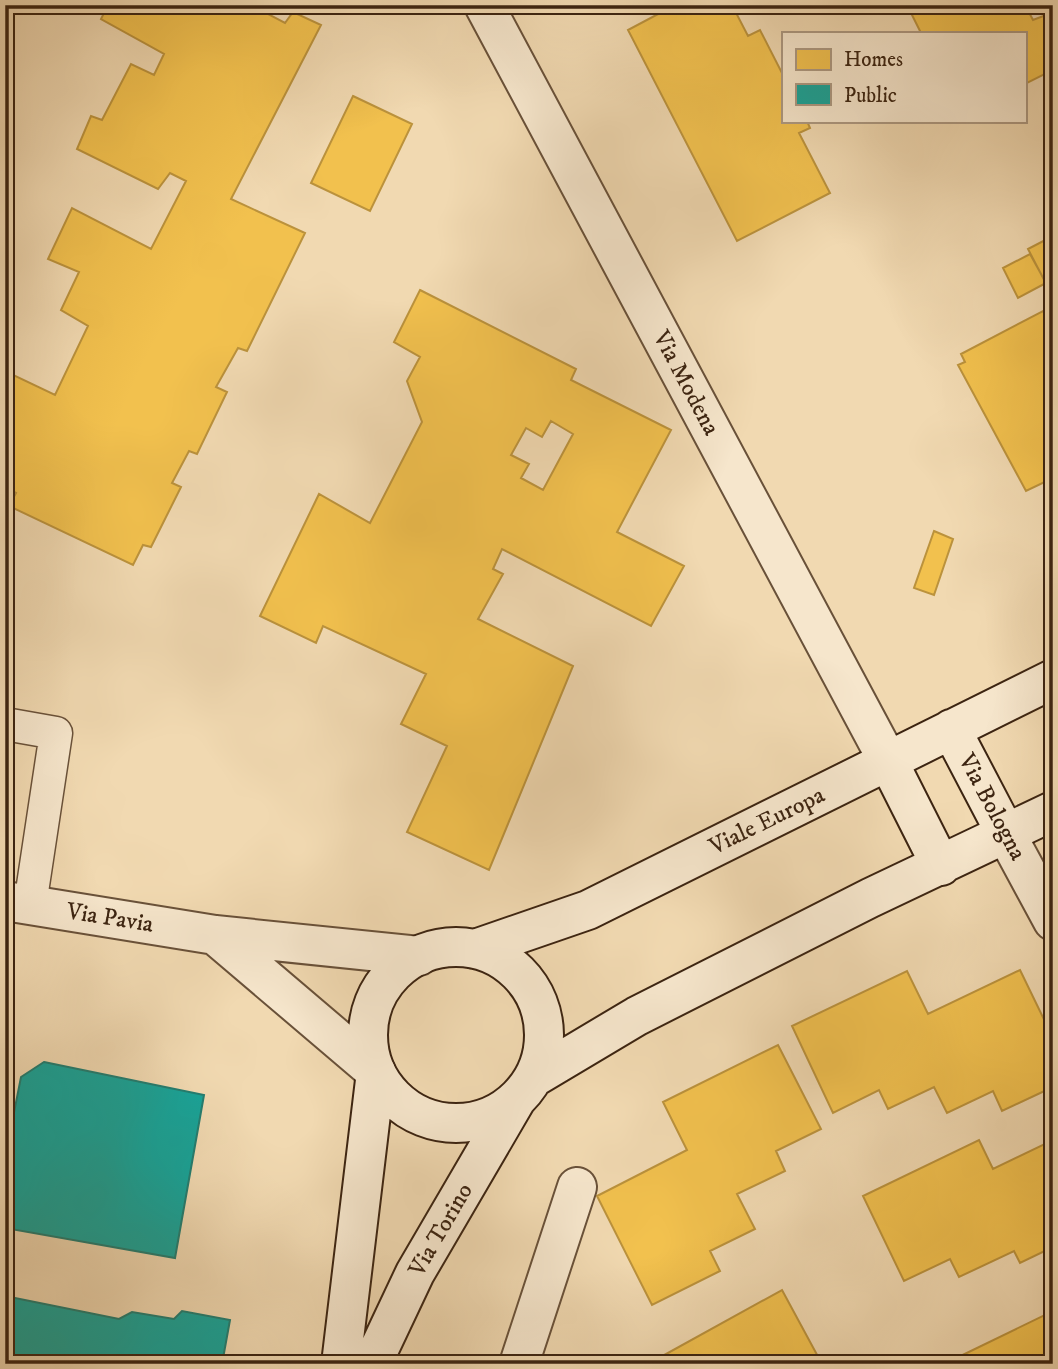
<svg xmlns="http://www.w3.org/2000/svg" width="1058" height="1369" font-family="'IM FELL DW Pica',serif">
<rect width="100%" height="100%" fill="#f1d9b1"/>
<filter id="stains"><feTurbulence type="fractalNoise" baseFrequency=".00286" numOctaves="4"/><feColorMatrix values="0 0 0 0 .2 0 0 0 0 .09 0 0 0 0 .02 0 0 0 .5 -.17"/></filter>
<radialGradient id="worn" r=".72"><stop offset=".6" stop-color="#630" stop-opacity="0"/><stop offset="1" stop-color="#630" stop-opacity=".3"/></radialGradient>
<!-- homes -->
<path fill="#f2c14e" stroke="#bb923c" stroke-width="2" fill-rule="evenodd" d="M 108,5 L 251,5 L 285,23 L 293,12 L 321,25 L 231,199 L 305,233 L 247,351 L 238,348 L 216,387 L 227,392 L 197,454 L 189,451 L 172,483 L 181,487 L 151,547 L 143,545 L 133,565 L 9,506 L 16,493 L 5,487 L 5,371 L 55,395 L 88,326 L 61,310 L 79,272 L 48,259 L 72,208 L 151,249 L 186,181 L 170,173 L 158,189 L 77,149 L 91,116 L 102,120 L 131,64 L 154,75 L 164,54 L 101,19 Z
M 675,5 L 732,5 L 748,36 L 760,30 L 783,75 L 783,121 L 807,121 L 810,128 L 799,133 L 830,193 L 737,241 L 628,30 Z
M 907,5 L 1025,5 L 1033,20 L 1046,15 L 1053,28 L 1053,70 L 1025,84 L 1025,33 L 921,33 Z
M 353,96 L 412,124 L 370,211 L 311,183 Z
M 1053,236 L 1053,294 L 1052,295 L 1028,249 Z
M 1030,254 L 1046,283 L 1018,298 L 1003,268 Z
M 420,290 L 576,369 L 571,380 L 671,430 L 617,532 L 684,566 L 651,626 L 502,549 L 493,569 L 503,574 L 478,619 L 573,666 L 489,870 L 407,832 L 447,746 L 401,724 L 426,674 L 323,626 L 316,643 L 260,616 L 319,494 L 370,523 L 422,422 L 407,381 L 420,357 L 394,342 ZM 551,421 L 573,434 L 543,490 L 521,478 L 529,464 L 511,455 L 526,428 L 542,437 Z
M 1043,311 L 1047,319 L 1053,316 L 1053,478 L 1026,491 L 958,365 L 965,362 L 961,354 Z
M 934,531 L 953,539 L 934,595 L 914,588 Z
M 1020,970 L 1053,1038 L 1053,1087 L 1002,1111 L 993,1091 L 947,1113 L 934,1087 L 888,1109 L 879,1090 L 833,1113 L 792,1026 L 907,971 L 928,1014 Z
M 778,1045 L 821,1129 L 776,1151 L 785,1171 L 737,1194 L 755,1229 L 710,1251 L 720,1271 L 652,1305 L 597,1196 L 687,1150 L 663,1102 Z
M 979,1140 L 993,1169 L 1053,1140 L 1053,1247 L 1020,1263 L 1014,1251 L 959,1277 L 950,1259 L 904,1281 L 863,1196 Z
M 782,1290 L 822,1364 L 648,1364 Z
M 1053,1311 L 1053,1364 L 944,1364 Z"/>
<!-- public -->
<path fill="#17a398" stroke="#227d70" stroke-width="2" d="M 44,1062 L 204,1095 L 175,1258 L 5,1228 L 5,1158 L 21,1077 Z
M 5,1296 L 119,1319 L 132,1312 L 174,1319 L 182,1311 L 230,1320 L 222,1364 L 5,1364 Z"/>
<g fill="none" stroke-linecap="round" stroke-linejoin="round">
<!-- lane casing -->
<g stroke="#695139" stroke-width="35">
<path id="lane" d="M 5,724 L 56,733 L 30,905"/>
</g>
<!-- street casing -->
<g stroke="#695139" stroke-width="42">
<path id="street" d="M 484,5 L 888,761
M 1006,834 L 1053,921
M 5,901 L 215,935 L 419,956
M 215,935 L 376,1072
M 519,1364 L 577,1187"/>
</g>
<!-- secondary casing -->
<g stroke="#3c2411" stroke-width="42">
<path id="secondary" d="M 951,729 L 1006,834
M 888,761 L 941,866
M368 1035a88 88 0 1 1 176 0a88 88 0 1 1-176 0Z
M 475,949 L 588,910 L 1053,679
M 533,1078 L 637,1016 L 870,898 L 1053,811
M 341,1364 L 376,1072
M 372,1364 L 415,1273 L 516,1100"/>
</g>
<!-- lane -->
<use href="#lane" stroke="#f6e6cc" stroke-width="32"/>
<!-- street -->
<use href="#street" stroke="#f6e6cc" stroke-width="38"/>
<!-- secondary -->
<use href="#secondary" stroke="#f6e6cc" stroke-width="38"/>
</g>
<g text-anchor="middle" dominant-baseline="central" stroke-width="7" stroke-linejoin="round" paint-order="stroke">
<!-- street labels -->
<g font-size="24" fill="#3c2411" stroke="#f6e6cc">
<text transform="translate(686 383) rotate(62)">Via Modena</text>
<text transform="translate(992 807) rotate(62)">Via Bologna</text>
<text transform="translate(767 821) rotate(-26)">Viale Europa</text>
<text transform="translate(110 918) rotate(9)">Via Pavia</text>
<text transform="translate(441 1230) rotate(-60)">Via Torino</text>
</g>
</g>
<!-- margin -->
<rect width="1058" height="1369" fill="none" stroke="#f1d9b1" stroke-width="28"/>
<rect x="7" y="7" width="1044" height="1355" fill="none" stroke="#3c2411" stroke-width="3.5"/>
<rect x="14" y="14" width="1030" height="1341" fill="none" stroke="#3c2411" stroke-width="2"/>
<!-- legend -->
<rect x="782" y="32" width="245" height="91" fill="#f6e6cc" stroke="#ac9881" stroke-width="2"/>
<rect x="796" y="49" width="35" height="21" fill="#f2c14e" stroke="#ac9881" stroke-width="2"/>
<text x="844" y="66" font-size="21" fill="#3c2411">Homes</text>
<rect x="796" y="84" width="35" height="21" fill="#17a398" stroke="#ac9881" stroke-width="2"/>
<text x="844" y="102" font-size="21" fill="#3c2411">Public</text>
<rect width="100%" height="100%" filter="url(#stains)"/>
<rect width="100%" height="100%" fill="url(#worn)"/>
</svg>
